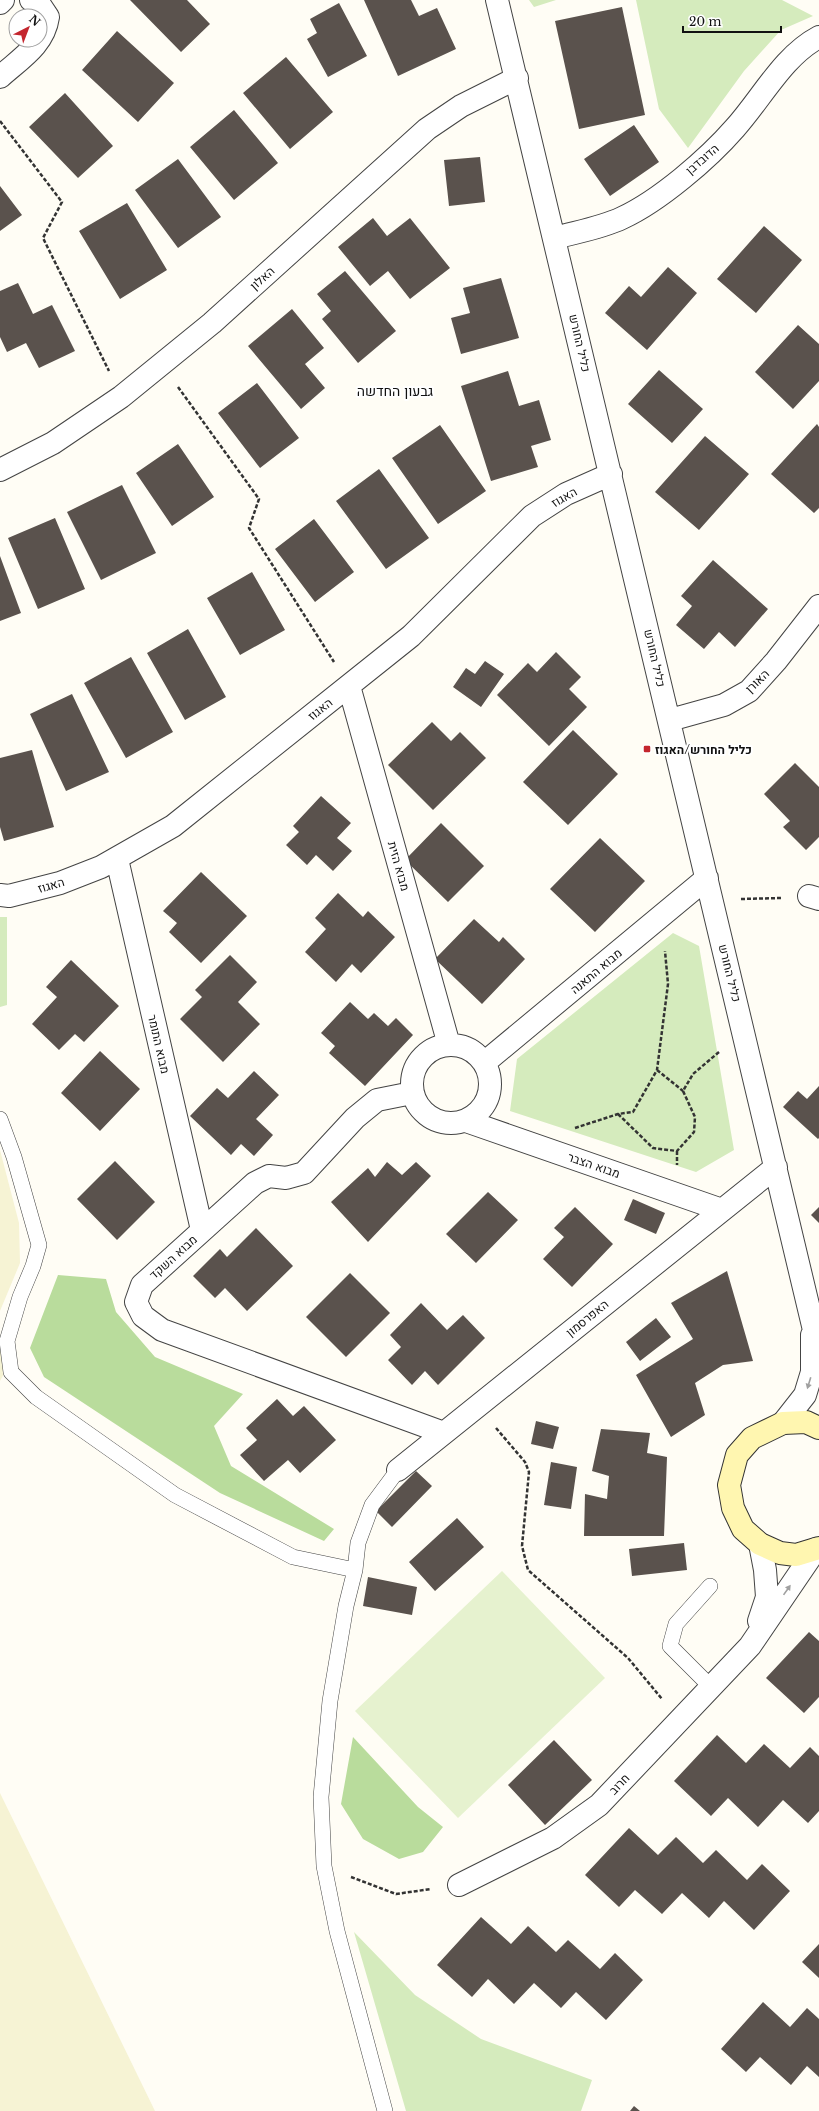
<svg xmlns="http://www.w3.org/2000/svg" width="819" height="2111" font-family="'Libre Baskerville',Heebo,serif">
<rect width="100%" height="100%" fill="#fffdf5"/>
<!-- farmland -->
<path fill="#f6f3d4" d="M 0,1150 L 19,1223 L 20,1263 L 0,1311 Z
M 0,1349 L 6,1370 L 0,1381 Z
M 0,1793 L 155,2111 L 0,2111 Z"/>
<!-- green -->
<path fill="#d5ebbd" d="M 529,0 L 556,0 L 534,7 Z
M 636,0 L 782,0 L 813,16 L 781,30 L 744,71 L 688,148 L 659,109 Z
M 0,917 L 7,917 L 7,1005 L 0,1007 Z
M 673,933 L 699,946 L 734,1150 L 696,1172 L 510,1111 L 517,1059 Z
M 354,1932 L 415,1995 L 481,2039 L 592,2080 L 581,2111 L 406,2111 Z"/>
<!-- forest -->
<path fill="#b9dc9c" d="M 58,1275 L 106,1279 L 116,1312 L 155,1357 L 243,1394 L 214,1426 L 231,1466 L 334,1529 L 324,1541 L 220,1493 L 44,1377 L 30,1348 Z
M 353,1737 L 418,1807 L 443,1827 L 423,1852 L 399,1859 L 363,1839 L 341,1804 Z"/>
<!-- pitch -->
<path fill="#e6f2cf" d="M 502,1571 L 605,1678 L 458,1818 L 355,1711 Z"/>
<!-- building -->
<path fill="#5a524d" d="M 130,0 L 187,0 L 210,24 L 181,52 Z
M 364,0 L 411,0 L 419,16 L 437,8 L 456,49 L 398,76 Z
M 339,3 L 367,56 L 328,77 L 307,39 L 317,33 L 310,19 Z
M 622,7 L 645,115 L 579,129 L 555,21 Z
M 117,31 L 174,83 L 138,122 L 82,70 Z
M 286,57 L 333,112 L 290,149 L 243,93 Z
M 65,93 L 113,146 L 78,178 L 29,127 Z
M 234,110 L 278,163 L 234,200 L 190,147 Z
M 634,125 L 659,162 L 610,196 L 584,159 Z
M 480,157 L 485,202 L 449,206 L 444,160 Z
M 178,159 L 221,217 L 178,248 L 135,190 Z
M 0,186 L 22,215 L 0,231 Z
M 127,203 L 167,270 L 120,299 L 79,231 Z
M 373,218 L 387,236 L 410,218 L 450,268 L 410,299 L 388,271 L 370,286 L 338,247 Z
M 764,226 L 802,260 L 756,313 L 717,279 Z
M 668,267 L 697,293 L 647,350 L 605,313 L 629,286 L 641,297 Z
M 345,271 L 396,331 L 358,363 L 322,319 L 331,311 L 317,294 Z
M 501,278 L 519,338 L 461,354 L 451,318 L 470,313 L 463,288 Z
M 18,283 L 33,314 L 52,305 L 75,351 L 39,368 L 26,343 L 7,352 L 0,337 L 0,291 Z
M 292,309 L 324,348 L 305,364 L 325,388 L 301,409 L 248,346 Z
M 798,325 L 819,344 L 819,381 L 793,409 L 755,372 Z
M 659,370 L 703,409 L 672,443 L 628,404 Z
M 508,371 L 519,406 L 539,400 L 551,440 L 531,446 L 538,467 L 491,481 L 461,386 Z
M 257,383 L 299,438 L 260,468 L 218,413 Z
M 817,424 L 819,427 L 819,508 L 814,513 L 771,474 Z
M 440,425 L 486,491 L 438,524 L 392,458 Z
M 705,436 L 749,474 L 699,530 L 655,492 Z
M 178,444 L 214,497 L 172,526 L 136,473 Z
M 379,469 L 429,538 L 386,569 L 336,501 Z
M 122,485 L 156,553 L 101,580 L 67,512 Z
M 55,518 L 85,589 L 38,609 L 8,538 Z
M 314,519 L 354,572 L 315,602 L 275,549 Z
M 0,556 L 21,613 L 0,621 Z
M 713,560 L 768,609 L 735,647 L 719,632 L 704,649 L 676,625 L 692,606 L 681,596 Z
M 252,572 L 285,630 L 240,655 L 207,598 Z
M 188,629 L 226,697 L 185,720 L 147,653 Z
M 556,652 L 581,677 L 569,689 L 587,707 L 549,746 L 497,695 L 528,663 L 537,672 Z
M 131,657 L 173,732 L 126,758 L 84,683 Z
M 485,661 L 504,674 L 481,707 L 453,687 L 466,668 L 475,674 Z
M 72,694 L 109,772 L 66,791 L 30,714 Z
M 432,722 L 451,741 L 460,732 L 486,758 L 433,810 L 388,765 Z
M 573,730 L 618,774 L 568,825 L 523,782 Z
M 32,750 L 54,827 L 4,841 L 0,827 L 0,758 Z
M 795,763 L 819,787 L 819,837 L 806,850 L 783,827 L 790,821 L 764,794 Z
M 321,796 L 351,823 L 337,838 L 352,851 L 333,871 L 316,855 L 307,865 L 286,845 L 299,832 L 293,826 Z
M 441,823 L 484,866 L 448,902 L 405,860 Z
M 600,838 L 645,881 L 595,932 L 550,889 Z
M 201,872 L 247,916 L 201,963 L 169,932 L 177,923 L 163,911 Z
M 338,893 L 363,917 L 368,911 L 395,937 L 361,973 L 352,964 L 336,982 L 305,952 L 326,929 L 315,918 Z
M 474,919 L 499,942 L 503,937 L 525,959 L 482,1004 L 435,959 Z
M 230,955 L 257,982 L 238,1002 L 260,1024 L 223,1062 L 180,1019 L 202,997 L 195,990 Z
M 71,960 L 119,1006 L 84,1042 L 75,1034 L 59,1050 L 32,1024 L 57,997 L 46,987 Z
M 350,1002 L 368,1019 L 374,1013 L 388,1026 L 396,1018 L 413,1035 L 365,1086 L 329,1053 L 335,1046 L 321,1033 Z
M 100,1051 L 140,1089 L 100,1131 L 61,1093 Z
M 254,1071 L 279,1095 L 256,1119 L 273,1135 L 254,1156 L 241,1144 L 231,1155 L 190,1116 L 217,1088 L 228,1098 Z
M 819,1086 L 819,1138 L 818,1139 L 783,1107 L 798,1091 L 807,1099 Z
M 115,1161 L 155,1202 L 117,1240 L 77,1199 Z
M 387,1162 L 402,1175 L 416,1162 L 431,1176 L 368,1242 L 331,1202 L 368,1168 L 375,1177 Z
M 488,1192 L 518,1220 L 476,1263 L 446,1234 Z
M 633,1199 L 665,1213 L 656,1234 L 624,1220 Z
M 575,1207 L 613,1244 L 572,1287 L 543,1259 L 564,1237 L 554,1228 Z
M 819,1207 L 819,1223 L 811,1215 Z
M 256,1228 L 293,1266 L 247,1311 L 225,1288 L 215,1298 L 193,1276 L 220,1249 L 227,1257 Z
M 727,1271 L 753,1361 L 723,1365 L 695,1383 L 705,1415 L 671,1437 L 636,1375 L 693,1339 L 671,1303 Z
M 350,1273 L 390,1313 L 346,1357 L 306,1317 Z
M 421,1303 L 447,1330 L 463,1315 L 485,1338 L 438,1385 L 425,1371 L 412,1385 L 388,1360 L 401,1347 L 390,1335 Z
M 656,1318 L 671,1337 L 640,1361 L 626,1342 Z
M 277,1399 L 293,1416 L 304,1406 L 336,1440 L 300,1473 L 288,1460 L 264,1481 L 240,1455 L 257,1440 L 246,1428 Z
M 536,1421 L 559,1427 L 553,1449 L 531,1444 Z
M 601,1429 L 650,1433 L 647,1453 L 667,1457 L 664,1536 L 584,1536 L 585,1494 L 607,1499 L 609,1476 L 592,1471 Z
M 551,1462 L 577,1467 L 571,1509 L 544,1505 Z
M 416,1471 L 432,1486 L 392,1527 L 376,1511 Z
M 457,1518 L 484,1547 L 435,1591 L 409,1562 Z
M 684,1543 L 687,1570 L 632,1576 L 629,1549 Z
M 368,1577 L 417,1587 L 412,1615 L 363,1606 Z
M 809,1632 L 819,1641 L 819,1697 L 804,1713 L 766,1678 Z
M 717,1735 L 746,1763 L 764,1744 L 790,1768 L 810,1747 L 819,1756 L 819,1811 L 808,1823 L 783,1800 L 758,1827 L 728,1798 L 711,1816 L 674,1781 Z
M 554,1740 L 592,1780 L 545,1825 L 508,1785 Z
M 629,1828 L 658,1855 L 676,1837 L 703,1863 L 716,1850 L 747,1880 L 762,1864 L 790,1891 L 754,1930 L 724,1901 L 709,1918 L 682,1893 L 662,1914 L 635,1890 L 619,1907 L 585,1875 Z
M 481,1917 L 511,1944 L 528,1926 L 556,1952 L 568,1940 L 600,1969 L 615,1953 L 643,1980 L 606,2020 L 576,1992 L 561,2008 L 534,1983 L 514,2004 L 488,1979 L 472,1997 L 437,1965 Z
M 819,1944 L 819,1978 L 802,1962 Z
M 763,2002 L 790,2027 L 807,2008 L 819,2019 L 819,2077 L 807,2066 L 791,2085 L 760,2057 L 746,2072 L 721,2049 Z
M 634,2106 L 640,2111 L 630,2111 Z"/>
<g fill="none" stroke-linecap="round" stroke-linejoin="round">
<!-- lane casing -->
<g stroke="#444" stroke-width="16">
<path id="lane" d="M 0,1119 L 14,1157 L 39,1245 L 33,1266 L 20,1297 L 7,1341 L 11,1372 L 36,1397 L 175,1495 L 293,1557 L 355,1570
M 710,1586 L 676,1624 L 670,1646 L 711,1687
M 385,2111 L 337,1931 L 324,1866 L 321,1797 L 330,1701 L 346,1606 L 355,1570 L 358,1543 L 372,1505 L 398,1470"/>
</g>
<!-- street casing -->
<g stroke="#444" stroke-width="24">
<path id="street" d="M 497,0 L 819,1351
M 0,3 L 3,0
M 0,77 C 20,59 44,45 48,17 L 40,5 L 31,0
M 555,238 C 576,232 601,228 622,218 C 659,201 708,159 735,128 C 762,98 783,56 819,37
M 0,470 L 53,443 L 121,397 L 212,323 L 427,129 L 461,106 L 517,78
M 349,686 L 449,1045
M 670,720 L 724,705 L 749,691 L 776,661 L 819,606
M 117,859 L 202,1230
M 0,895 L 9,896 L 60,883 L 101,867 L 173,826 L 411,636 L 532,516 L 566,494 L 611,474
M 809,896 L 819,899
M412 1084a39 39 0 1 1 78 0a39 39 0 1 1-78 0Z
M 484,1063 L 707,878
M 412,1093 L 377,1100 L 355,1118 L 304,1173 L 286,1178 L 269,1176 L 255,1183 L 142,1285 L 136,1302 L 143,1316 L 162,1330 L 444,1433
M 466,1121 L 722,1210
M 783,1423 L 805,1395 L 812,1372 L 812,1335
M 398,1470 L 776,1167
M 759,1621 L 767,1597 L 765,1570 L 760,1544
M 459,1885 L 553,1838 L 599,1805 L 750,1646 L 816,1549"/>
</g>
<!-- secondary casing -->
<g stroke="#333" stroke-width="24">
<path id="secondary" d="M 819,1428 L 806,1422 L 783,1423 L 752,1438 L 737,1455 L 729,1485 L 733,1508 L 743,1529 L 760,1544 L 780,1553 L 796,1555 L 819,1548"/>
</g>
<!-- path -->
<path stroke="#333" stroke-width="2.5" stroke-dasharray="4 2" stroke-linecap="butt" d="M 0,121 L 62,202 L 43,238 L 109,371
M 178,387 L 259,499 L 249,528 L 334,662
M 741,899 L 782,898
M 657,1070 L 683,1091
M 618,1114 L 653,1148 L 677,1151 L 694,1132 L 695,1117 L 683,1091 L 693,1074 L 719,1052
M 575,1128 L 618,1114 L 633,1112 L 657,1070 L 668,984 L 665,951
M 677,1151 L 677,1165
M 496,1428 L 525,1462 L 529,1472 L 522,1546 L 528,1570 L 628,1658 L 662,1699
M 351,1877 L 396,1894 L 431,1889"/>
<!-- lane -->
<use href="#lane" stroke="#fff" stroke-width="15"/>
<!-- street -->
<use href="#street" stroke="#fff" stroke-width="22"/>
<!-- secondary -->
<use href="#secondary" stroke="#fff6b0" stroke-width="22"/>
</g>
<!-- one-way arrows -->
<defs><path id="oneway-solid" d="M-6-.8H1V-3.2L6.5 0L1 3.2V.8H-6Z"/></defs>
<g fill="#a0a0a0">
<use href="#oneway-solid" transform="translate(809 1383) rotate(107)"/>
<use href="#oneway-solid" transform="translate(787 1590) rotate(-55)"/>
</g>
<!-- markers -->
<rect fill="#c4262e" stroke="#fff" stroke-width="1.5" x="643" y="745" width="8" height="8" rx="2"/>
<g text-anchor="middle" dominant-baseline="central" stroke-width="4" stroke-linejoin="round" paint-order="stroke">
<!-- street labels -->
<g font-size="12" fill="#111" stroke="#fff">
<text transform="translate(702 159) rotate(-41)">הדובדבן</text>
<text transform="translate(262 278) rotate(-42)">האלון</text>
<text transform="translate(580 343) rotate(77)">כליל החורש</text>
<text transform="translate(564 497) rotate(-30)">האגוז</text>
<text transform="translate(655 658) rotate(77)">כליל החורש</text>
<text transform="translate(757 681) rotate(-44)">האורן</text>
<text transform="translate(320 709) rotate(-39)">האגוז</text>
<text transform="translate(399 866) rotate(74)">מבוא הזית</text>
<text transform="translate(51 885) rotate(-16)">האגוז</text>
<text transform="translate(596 971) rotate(-40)">מבוא התאנה</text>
<text transform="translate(730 973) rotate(76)">כליל החורש</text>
<text transform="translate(159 1044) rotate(77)">מבוא התומר</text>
<text transform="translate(594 1165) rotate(19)">מבוא הצבר</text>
<text transform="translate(173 1257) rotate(-42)">מבוא השקד</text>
<text transform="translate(587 1318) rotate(-39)">האפרסמון</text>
<text transform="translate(619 1784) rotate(-46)">חרוב</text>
</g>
<!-- poi labels -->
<g font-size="12" font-weight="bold" fill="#111" stroke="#fff" text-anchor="start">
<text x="655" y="749">כליל החורש/האגוז</text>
</g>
<!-- quarter labels -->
<g font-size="14" fill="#111" stroke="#fff">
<text x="395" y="391">גבעון החדשה</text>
</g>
</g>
<!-- north arrow -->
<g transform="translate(28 28) rotate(42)"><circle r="19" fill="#ffffff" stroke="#a0a0a0"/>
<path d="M0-3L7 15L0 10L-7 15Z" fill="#c4262e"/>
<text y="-6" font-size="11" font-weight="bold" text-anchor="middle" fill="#111111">N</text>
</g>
<!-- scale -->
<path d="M683 26v6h98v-6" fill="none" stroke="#111111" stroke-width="2"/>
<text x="689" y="26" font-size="12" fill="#111111" stroke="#ffffff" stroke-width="3" paint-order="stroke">20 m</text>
</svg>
